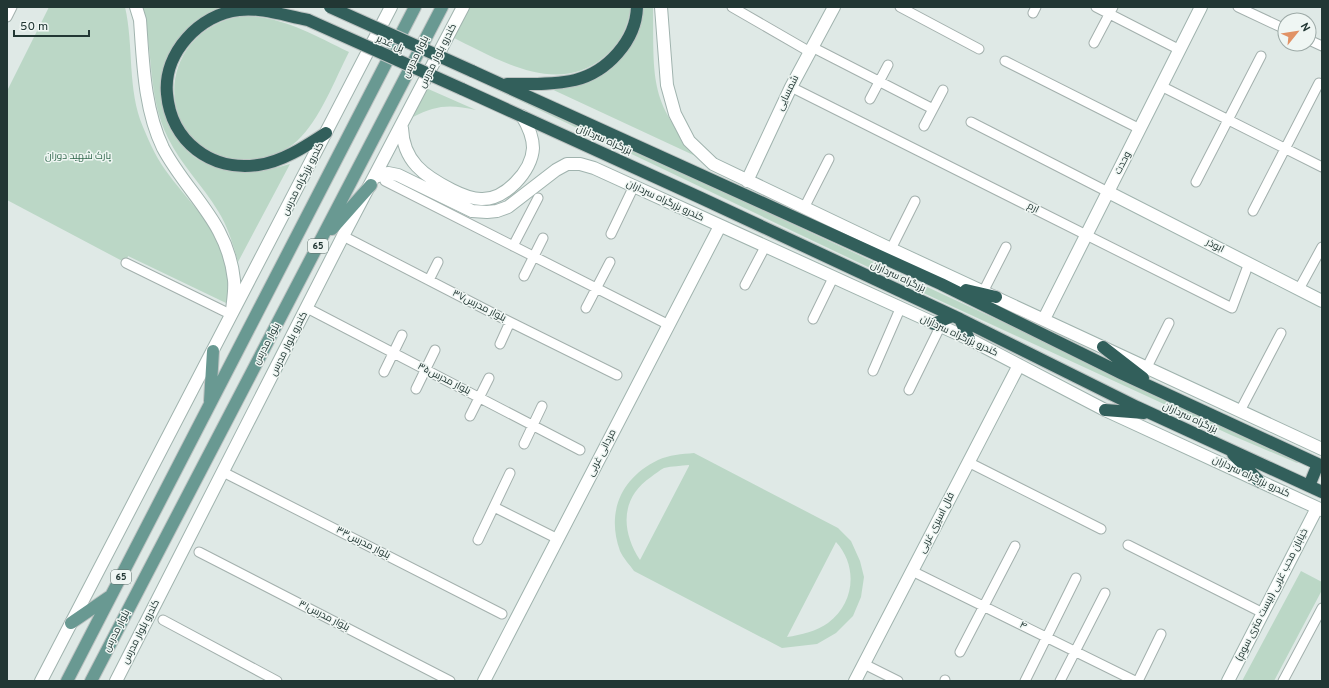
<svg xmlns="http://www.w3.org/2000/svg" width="1329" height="688" font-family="Overpass,Cairo,sans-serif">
<rect width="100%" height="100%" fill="#dfe9e6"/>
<!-- green -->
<path fill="#bbd7c6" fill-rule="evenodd" d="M 49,7 L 125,7 C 134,46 127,89 143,127 C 150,144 158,161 169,175 C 193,207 215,224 226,265 C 229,279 231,290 226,303 L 128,256 L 126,263 L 7,200 L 7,91 Z
M 142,7 L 221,7 C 197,18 178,34 167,58 C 152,92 171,153 209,164 C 218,167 254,171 264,170 C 272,169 282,166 290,164 L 238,262 C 233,244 228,227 218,211 C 203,186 181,165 168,138 C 147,96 154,51 142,7 Z
M 466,7 L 631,7 C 628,27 620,44 604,57 C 557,97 497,59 450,36 Z
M 643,7 L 653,7 C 654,80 648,105 704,160 L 547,87 C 563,84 581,83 596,78 C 622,68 642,33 643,7 Z
M 241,16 C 280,15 314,35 349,52 C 335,79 320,120 297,141 C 281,155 259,162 238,160 C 153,149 152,33 241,16 Z
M 468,76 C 747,200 1022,333 1300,460 L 1297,463 L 1231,435 L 891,278 Z
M 426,88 L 476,110 C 450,104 436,105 413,117 Z
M 694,453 L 838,528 L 851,541 L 860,561 L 864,577 L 861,597 L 853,616 L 836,633 L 817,644 L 782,648 L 634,571 C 630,565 623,558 620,551 C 606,512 621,478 658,460 C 669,455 682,454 694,453 ZM 689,465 L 689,466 L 640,560 C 621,531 620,498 651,477 C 655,474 660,470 664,468 C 672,466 681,466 689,465 ZM 836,542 C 858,566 855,603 828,623 C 817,631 801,635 787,637 Z
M 1301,571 L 1322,582 L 1322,590 L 1274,681 L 1242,681 Z"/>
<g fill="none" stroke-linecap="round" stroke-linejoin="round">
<!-- street casing -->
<g stroke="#a3b0ad" stroke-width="11">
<path id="street" d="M 732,7 L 810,52
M 900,7 L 979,49
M 1096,7 L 1180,50
M 1238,7 L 1285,29
M 1033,13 L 1036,7
M 7,17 L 12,7
M 1309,40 L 1322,46
M 1094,43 L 1113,7
M 812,47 L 933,109
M 1005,61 L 1140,129
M 1161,86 L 1322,167
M 791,87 L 1232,308 L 1249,263
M 870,99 L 888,65
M 971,122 L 1108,192
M 924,126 L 943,90
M 385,181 L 669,325
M 1196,182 L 1261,56
M 804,208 L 829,159
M 1253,211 L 1319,83
M 611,234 L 634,186
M 343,236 L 510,322 L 617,375
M 513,246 L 538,198
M 891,249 L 915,201
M 126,263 L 232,315
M 524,276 L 543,238
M 429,280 L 438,262
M 745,285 L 765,247
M 1299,289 L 1322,247
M 983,292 L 1006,247
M 307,308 L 580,450
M 586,308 L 610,262
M 813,319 L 833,278
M 500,344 L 510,322
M 1147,367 L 1169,323
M 873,371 L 900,309
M 384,372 L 402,335
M 416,389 L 435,350
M 909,390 L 940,327
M 1240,411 L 1281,333
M 470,416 L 489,378
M 524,444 L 542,406
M 968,462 L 1101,529
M 223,472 L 502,614
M 494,507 L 558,539
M 478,540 L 510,473
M 1128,545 L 1263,613
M 199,552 L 450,681
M 912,571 L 1135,681
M 163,620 L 277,681
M 960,652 L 1015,546
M 864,664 L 898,681
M 945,681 L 945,680
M 1025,681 L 1076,578
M 1060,681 L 1105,593
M 1138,681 L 1161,634
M 1283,681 L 1322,608"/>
</g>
<!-- secondary casing -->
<g stroke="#a0b3ae" stroke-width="14">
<path id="secondary" d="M 136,7 L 140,20 C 143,61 144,109 163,148 C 188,195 228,222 234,280 C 235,290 233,301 232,310
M 661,7 L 667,85 L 675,114 L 689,141 L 713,164 L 891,249 L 1322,449
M 402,128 C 403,161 424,176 452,190 C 460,194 471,199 481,199 C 505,200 532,171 533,148 C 533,136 528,126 522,116
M 375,177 L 388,173 L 398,175 L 472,211 L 487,212 L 497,211 L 508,207 L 556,170 L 567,164 L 580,164 L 594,168 L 969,339 L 1105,410 L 1322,510
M 747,181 L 791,87 L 834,7
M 1108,192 L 1322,301
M 1044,319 L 1201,7
M 41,681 L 391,7
M 116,681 L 343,236 L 463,7
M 484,681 L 720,226
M 855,681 L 1019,365
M 1228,681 L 1317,508"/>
</g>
<!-- primary casing -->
<g stroke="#bdc3c2" stroke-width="14">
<path id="primary" d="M 332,229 L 371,185
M 210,401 L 213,351
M 71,623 L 109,597
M 67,681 L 415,7
M 91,681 L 442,7"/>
</g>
<!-- highway casing -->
<g stroke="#bdc3c2" stroke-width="14">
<path id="highway" d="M 308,20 C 286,16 261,7 239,10 C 200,14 163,53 167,94 C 171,141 211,172 258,165 C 282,162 306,146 326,133
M 472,71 L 941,284 L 1123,374 L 1322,466
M 507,84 C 528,84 553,85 575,80 C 607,72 636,41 637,7
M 462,89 L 701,198 L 960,319 L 1137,407 L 1322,492
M 966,290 L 996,297
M 960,319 L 969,339
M 934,324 L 952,316
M 1103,347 L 1143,378
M 1105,410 L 1144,413
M 1233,454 L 1260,482
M 1309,486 L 1318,464"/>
</g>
<!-- street -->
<use href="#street" stroke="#fff" stroke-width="9"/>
<!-- secondary -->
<use href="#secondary" stroke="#fff" stroke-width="12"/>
<!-- primary -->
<use href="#primary" stroke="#699992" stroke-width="12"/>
<!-- highway -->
<use href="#highway" stroke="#325f5b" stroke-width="12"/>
<!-- highway-bridge casing -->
<g stroke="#bdc3c2" stroke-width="14" stroke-linecap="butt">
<path id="highway-bridge" d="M 330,7 L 472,71
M 308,20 L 462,89"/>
</g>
<!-- highway-bridge -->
<use href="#highway-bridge" stroke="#325f5b" stroke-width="12"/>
</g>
<g text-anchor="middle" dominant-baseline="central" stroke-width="3" stroke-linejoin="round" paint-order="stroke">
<!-- shield labels -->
<g fill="#eff6f3" stroke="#60706d" stroke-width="1">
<rect x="308" y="239" width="20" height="14" rx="3"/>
<rect x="111" y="570" width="20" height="14" rx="3"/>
</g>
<g font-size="9" font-weight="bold" fill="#223734">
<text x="318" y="246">65</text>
<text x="121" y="577">65</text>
</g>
<!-- street labels -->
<g font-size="10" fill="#223734" stroke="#eff6f3">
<text transform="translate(390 44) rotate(24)">پل غدیر</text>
<text transform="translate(438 56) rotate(-63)">کندرو بلوار مدرس</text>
<text transform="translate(416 57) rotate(-63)">بلوار مدرس</text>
<text transform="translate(788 93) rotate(-64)">شمسایی</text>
<text transform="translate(604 140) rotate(24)">بزرگراه سرداران</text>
<text transform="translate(1123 163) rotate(-63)">وحدت</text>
<text transform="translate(303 179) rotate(-63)">کندرو بزرگراه مدرس</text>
<text transform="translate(665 201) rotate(25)">کندرو بزرگراه سرداران</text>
<text transform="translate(1033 208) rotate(27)">ارم</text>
<text transform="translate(1215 246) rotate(27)">ابوذر</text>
<text transform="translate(898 277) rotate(25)">بزرگراه سرداران</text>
<text transform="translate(479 306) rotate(27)">بلوار مدرس۳۷</text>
<text transform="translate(959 336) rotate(25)">کندرو بزرگراه سرداران</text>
<text transform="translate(267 344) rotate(-62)">بلوار مدرس</text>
<text transform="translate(289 344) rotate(-63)">کندرو بلوار مدرس</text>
<text transform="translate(444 379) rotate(27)">بلوار مدرس۳۵</text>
<text transform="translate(1190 418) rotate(25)">بزرگراه سرداران</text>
<text transform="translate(602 453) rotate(-63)">مردانی غربی</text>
<text transform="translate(1251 477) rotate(25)">کندرو بزرگراه سرداران</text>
<text transform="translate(937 523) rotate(-63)">فال اسیری غربی</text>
<text transform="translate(363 543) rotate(27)">بلوار مدرس۳۳</text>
<text transform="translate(1272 595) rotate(-63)">خیابان محب غربی (بیست متری سوم)</text>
<text transform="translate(324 616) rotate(27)">بلوار مدرس۳۱</text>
<text transform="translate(1023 626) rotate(26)">۴</text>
<text transform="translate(117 631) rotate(-63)">بلوار مدرس</text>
<text transform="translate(141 632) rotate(-63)">کندرو بلوار مدرس</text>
</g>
<!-- park labels -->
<g font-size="10" fill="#32684d" stroke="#eff6f3">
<text x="78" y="156">پارک شهید دوران</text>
</g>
</g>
<!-- border -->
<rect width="1329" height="688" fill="none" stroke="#223734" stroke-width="16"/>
<!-- north arrow -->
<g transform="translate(1297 32) rotate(60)"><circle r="19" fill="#eff6f3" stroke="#9daaa7"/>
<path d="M0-3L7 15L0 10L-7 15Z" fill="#e19265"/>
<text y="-6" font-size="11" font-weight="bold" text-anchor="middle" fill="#223734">N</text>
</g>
<!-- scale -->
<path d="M14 30v6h75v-6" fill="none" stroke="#223734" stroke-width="2"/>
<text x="20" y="30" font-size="12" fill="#223734" stroke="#eff6f3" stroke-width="3" paint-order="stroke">50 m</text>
</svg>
